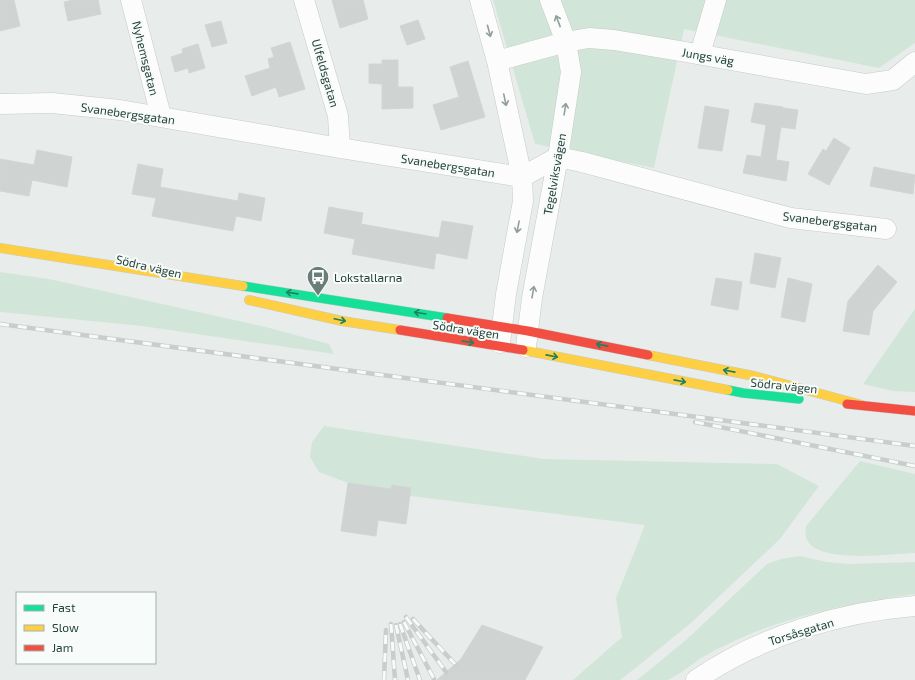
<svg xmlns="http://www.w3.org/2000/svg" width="915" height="680" font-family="'Exo 2',sans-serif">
<rect width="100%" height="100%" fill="#e8edeb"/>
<!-- green -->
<path fill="#d1e6d8" d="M 493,0 L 915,0 L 915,43 L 879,68 L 684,29 L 654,168 L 535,144 Z
M 0,272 L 49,279 L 266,327 L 329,344 L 334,354 L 142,326 L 0,312 Z
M 915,309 L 915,392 L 893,391 L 863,384 Z
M 324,426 L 544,459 L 777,464 L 819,486 L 780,539 L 691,623 L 633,670 L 620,680 L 573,680 L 622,637 L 616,598 L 645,525 L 410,496 L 411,488 L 392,485 L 391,489 L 348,483 L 319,472 L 310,457 L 312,442 Z
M 860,461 L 915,474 L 915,553 C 892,554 824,563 809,543 C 805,538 805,532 806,526 Z
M 800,556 L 827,562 L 849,564 L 915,562 L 915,594 C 861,601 807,612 755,632 C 738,639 720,647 703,657 C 695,662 675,678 667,680 C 660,680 645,680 637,680 L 686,640 L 767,564 L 781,559 Z"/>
<!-- building -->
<path fill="#cfd4d2" stroke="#d1d6d4" d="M 0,0 L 14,0 L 20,26 L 0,31 Z
M 73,0 L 98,0 L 101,14 L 68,21 L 64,2 Z
M 332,0 L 363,0 L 368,19 L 340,28 Z
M 418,20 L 425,39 L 407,45 L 400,26 Z
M 221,21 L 227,43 L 212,47 L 205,25 Z
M 290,42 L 305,89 L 279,97 L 276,87 L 252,96 L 245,76 L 270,68 L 268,59 L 274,57 L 271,48 Z
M 198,44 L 205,68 L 189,73 L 188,68 L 175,72 L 171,57 L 183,53 L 182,49 Z
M 382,60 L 398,60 L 398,87 L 413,87 L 413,108 L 382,109 L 382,84 L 369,83 L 369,64 L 382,64 Z
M 468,61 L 485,117 L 441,130 L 433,105 L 459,97 L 450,67 Z
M 755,103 L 783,107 L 783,108 L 798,110 L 795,129 L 781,127 L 776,160 L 789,162 L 786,181 L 743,173 L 747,155 L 761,157 L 766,125 L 751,122 Z
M 705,106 L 729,110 L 722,151 L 698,148 Z
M 834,138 L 850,148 L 829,185 L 808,174 L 823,149 L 826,151 Z
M 37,150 L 72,157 L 67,187 L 32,180 L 29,196 L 0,191 L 0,159 L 34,165 Z
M 138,164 L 163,169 L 160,187 L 238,201 L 239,193 L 265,198 L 261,221 L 236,216 L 233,231 L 152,216 L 156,198 L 132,194 Z
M 874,167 L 915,175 L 913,194 L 870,186 Z
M 329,207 L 363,213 L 361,224 L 439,238 L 442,221 L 473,226 L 467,259 L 436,253 L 434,269 L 352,254 L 355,239 L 324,233 Z
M 755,253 L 781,258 L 775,288 L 750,283 Z
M 878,265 L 897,282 L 873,311 L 869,335 L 843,331 L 848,301 Z
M 716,278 L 742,282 L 738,310 L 711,305 Z
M 788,278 L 812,284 L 805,322 L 781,317 Z
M 348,483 L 391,489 L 392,485 L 411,488 L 406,524 L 378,520 L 376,536 L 341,531 Z
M 482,625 L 543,647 L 525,680 L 437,680 L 461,659 Z"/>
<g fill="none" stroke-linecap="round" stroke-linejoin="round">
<!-- street casing -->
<g stroke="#c5cac8" stroke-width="21">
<path id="street" d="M 131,0 L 161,116
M 304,0 L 338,116 L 340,148
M 480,0 L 497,61 L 522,177 L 523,201 L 506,294 L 500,343
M 700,54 L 716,0
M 497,61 L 566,42 L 589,38 L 614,40 L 680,51 L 866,84 L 893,80 L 915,62
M 0,104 L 52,103 L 120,110 L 340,148 L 522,177 L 558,157 L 582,162 L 791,218 L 886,229
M 526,347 L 532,298 L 558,157 L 571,72 L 566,42 L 550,0
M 696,680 C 758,637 839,612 915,606"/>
</g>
<!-- fast casing -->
<g stroke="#c3cbc8" stroke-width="10">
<path id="fast" d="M 243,286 L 447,318
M 728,390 L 743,393 L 799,399"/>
</g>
<!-- slow casing -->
<g stroke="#c3cbc8" stroke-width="10">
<path id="slow" d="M 0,248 L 243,286
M 249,300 L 342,321 L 400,330
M 523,350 L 728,390
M 648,355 L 754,376 L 862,405"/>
</g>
<!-- jam casing -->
<g stroke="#c3cbc8" stroke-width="10">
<path id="jam" d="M 447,318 L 528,331 L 648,355
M 400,330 L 523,350
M 847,404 L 915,411"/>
</g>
<!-- street -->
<use href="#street" stroke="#fcfcfc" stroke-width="20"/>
<!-- fast -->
<use href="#fast" stroke="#16e098" stroke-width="9"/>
<!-- slow -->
<use href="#slow" stroke="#ffcf43" stroke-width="9"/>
<!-- jam -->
<use href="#jam" stroke="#f24e42" stroke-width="9"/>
<!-- rail casing -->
<g stroke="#c9cdcc" stroke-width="4.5">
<path id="rail" d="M 0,324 L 915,446
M 695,422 L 915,466
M 406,617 L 446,672
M 413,619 L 455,664
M 404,622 L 434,679
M 391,624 L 395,680
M 400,624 L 420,680
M 396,625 L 408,680
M 384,680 L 386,630"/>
</g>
<!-- rail -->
<use href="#rail" stroke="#f7fbf9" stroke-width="3" stroke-dasharray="9" stroke-linecap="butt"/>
</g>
<!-- one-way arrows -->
<defs><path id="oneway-shaft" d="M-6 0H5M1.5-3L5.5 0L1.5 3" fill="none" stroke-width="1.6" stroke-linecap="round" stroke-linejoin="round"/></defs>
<g stroke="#909f9b">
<use href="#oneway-shaft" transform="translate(558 21) rotate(-111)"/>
<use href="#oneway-shaft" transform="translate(489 31) rotate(75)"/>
<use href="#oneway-shaft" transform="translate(505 100) rotate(78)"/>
<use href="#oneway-shaft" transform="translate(565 109) rotate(-81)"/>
<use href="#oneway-shaft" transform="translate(518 227) rotate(101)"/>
<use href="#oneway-shaft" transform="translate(533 292) rotate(-80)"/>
</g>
<g stroke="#1e8160">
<use href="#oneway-shaft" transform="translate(292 293) rotate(-172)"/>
<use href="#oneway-shaft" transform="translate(420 313) rotate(-171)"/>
<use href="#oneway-shaft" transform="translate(340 320) rotate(12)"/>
<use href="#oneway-shaft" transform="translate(468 342) rotate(9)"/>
<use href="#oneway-shaft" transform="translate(602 345) rotate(-169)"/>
<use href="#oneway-shaft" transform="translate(552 356) rotate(11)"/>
<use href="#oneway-shaft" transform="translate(729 371) rotate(-169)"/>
<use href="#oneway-shaft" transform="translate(680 381) rotate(11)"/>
</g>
<!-- icons -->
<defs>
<g id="bus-pin" transform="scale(1.15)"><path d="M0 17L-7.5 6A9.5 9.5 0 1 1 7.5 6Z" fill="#697e78" stroke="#f7fbf9"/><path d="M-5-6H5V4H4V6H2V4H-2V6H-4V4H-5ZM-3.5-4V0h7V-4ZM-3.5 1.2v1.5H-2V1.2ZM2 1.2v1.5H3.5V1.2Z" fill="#fff"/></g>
</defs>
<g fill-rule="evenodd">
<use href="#bus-pin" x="318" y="277"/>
</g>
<g text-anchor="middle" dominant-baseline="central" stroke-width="4" stroke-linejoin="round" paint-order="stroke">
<!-- street labels -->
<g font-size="12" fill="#24423a" stroke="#f7fbf9">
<text transform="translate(708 56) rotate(10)">Jungs väg</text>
<text transform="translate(146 58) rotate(76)">Nyhemsgatan</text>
<text transform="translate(326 73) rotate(74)">Ulfeldsgatan</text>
<text transform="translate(128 113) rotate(8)">Svanebergsgatan</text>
<text transform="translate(448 165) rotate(9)">Svanebergsgatan</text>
<text transform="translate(554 174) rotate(-80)">Tegelviksvägen</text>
<text transform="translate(830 221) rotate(7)">Svanebergsgatan</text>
<text transform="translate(149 266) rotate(13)">Södra vägen</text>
<text transform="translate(466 329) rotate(9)">Södra vägen</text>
<text transform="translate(784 385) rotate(6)">Södra vägen</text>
<text transform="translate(801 631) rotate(-17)">Torsåsgatan</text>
</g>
<!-- poi labels -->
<g font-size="12" fill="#24423a" stroke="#f7fbf9" text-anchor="start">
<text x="334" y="277">Lokstallarna</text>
</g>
</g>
<!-- legend -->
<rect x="16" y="592" width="140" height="72" fill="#f7fbf9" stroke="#a3b1ad"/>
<rect x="24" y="605" width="20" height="6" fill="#16e098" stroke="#a3b1ad"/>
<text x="52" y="612" font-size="12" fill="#24423a">Fast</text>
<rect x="24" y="625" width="20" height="6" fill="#ffcf43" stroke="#a3b1ad"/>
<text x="52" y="632" font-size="12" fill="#24423a">Slow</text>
<rect x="24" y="645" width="20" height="6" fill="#f24e42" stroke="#a3b1ad"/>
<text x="52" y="652" font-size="12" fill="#24423a">Jam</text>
</svg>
